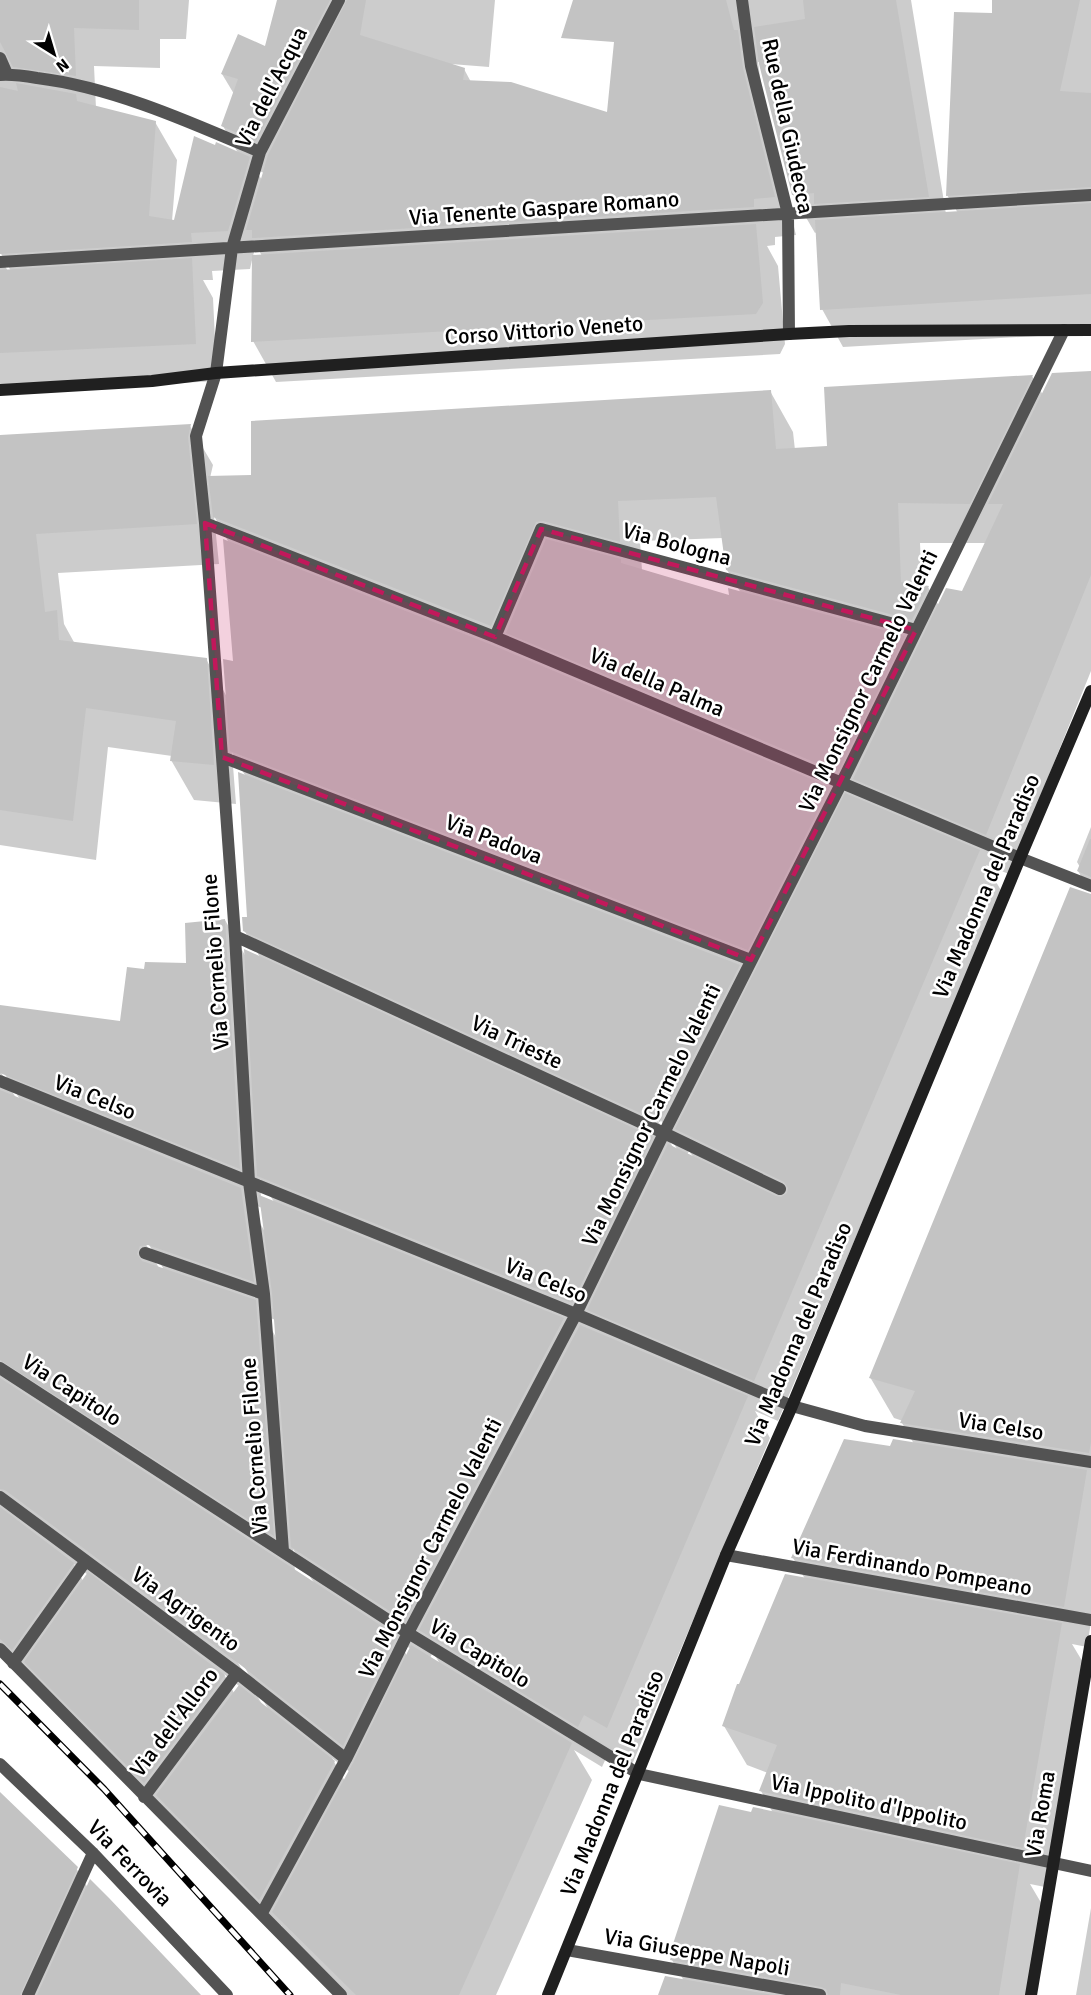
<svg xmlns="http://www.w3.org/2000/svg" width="1091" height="1995" font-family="Signika,sans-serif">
<rect width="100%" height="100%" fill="#fff"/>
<!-- shadow -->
<path fill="#0003" fill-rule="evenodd" d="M 0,0 L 189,0 L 186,39 L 160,39 L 160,68 L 94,66 L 96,108 L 155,122 L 177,160 L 172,221 L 175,222 L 238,153 L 223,126 L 234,94 L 222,74 L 266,48 L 279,0 L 495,0 L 489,67 L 451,64 L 464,69 L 471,82 L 608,114 L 636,0 L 911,0 L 946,214 L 958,213 L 947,195 L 993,14 L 992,0 L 1091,0 L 1091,333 L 843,347 L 822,309 L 817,232 L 815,233 L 793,195 L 760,62 L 758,62 L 764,106 L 796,235 L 775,237 L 775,245 L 767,246 L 778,266 L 785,344 L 780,354 L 276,382 L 253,341 L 252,260 L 250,269 L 212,271 L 213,280 L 203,280 L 213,298 L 217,381 L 0,393 L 0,258 L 8,271 L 11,271 L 0,252 ZM 255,169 L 264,173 L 262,180 ZM 256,245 L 262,256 L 253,256 Z
M 1091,373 L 1091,671 L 1009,874 L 986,865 L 1002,892 L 778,1421 L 755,1411 L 770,1438 L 631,1767 L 608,1754 L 602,1767 L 574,1750 L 592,1780 L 496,1995 L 342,1995 L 295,1948 L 281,1925 L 278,1931 L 0,1654 L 0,1071 L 16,1098 L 19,1098 L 0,1066 L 0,1006 L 122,1022 L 145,970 L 187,964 L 225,920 L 246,957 L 261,959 L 244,930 L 249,918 L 246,777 L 232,753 L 236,804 L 194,800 L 171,760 L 172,756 L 108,747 L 96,860 L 0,845 L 0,437 L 190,426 L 213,465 L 210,478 L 253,477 L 770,391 L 793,432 L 795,450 L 829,447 L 1032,376 L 1043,395 ZM 214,516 L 229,543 L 234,662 L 227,697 L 206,659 L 75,644 L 64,624 L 58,573 L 219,564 ZM 723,538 L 727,570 L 741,593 L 731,597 L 642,570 L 640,541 ZM 920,543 L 986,543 L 963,593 L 939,606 L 928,587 L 922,586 ZM 658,1115 L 677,1149 L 674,1149 L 655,1116 ZM 689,1151 L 694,1158 L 687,1155 ZM 260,1179 L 274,1202 L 261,1197 ZM 248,1202 L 262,1208 L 265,1232 ZM 145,1238 L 163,1268 L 159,1268 L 143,1239 ZM 264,1316 L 276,1320 L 277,1339 ZM 293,1549 L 314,1583 L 295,1571 ZM 74,1564 L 88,1575 L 83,1581 ZM 399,1641 L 411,1649 L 407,1656 ZM 433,1652 L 440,1664 L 430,1658 ZM 240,1659 L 268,1709 L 263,1706 L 237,1661 ZM 224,1674 L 239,1686 L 234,1693 ZM 332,1758 L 350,1772 L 345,1781 L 343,1778 Z
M 1091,827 L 1091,893 L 1078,871 L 1080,867 L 1077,862 Z
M 1091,896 L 1091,1622 L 1087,1647 L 1072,1644 L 1084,1664 L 1045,1887 L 1030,1884 L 1043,1906 L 1027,1995 L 660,1995 L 684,1981 L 672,1960 L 673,1956 L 672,1953 L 752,1814 L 773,1813 L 761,1791 L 768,1773 L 747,1765 L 724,1726 L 805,1579 L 793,1558 L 891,1448 L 914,1444 L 902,1423 L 903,1421 L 894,1418 L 870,1377 Z
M 0,1794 L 76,1868 L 88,1888 L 199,1995 L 0,1995 Z
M 1091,1908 L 1091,1995 L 1076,1995 Z"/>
<!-- building -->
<path fill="#c3c3c3" d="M 0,0 L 139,0 L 139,30 L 74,28 L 76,76 L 13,67 L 0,42 Z
M 277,0 L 330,0 L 256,141 L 221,126 L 238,79 L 221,74 L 238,34 L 265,46 Z
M 347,0 L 366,0 L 360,35 L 465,68 L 463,80 L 511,82 L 607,112 L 614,42 L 561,38 L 573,0 L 726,0 L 734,30 L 738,30 L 743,68 L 775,197 L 754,199 L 754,207 L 252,238 L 252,230 L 246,230 L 268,155 Z
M 803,0 L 896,0 L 929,197 L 814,204 L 814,193 L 792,195 L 759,64 L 754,27 L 805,19 Z
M 992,0 L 1080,0 L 1060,91 L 1091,93 L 1091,187 L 946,196 L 954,12 L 992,13 Z
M 16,83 L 76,94 L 77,101 L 156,121 L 149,216 L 174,220 L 194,136 L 215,145 L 216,142 L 250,157 L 228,231 L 191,233 L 192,242 L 0,254 L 0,87 L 18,91 Z
M 1091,203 L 1091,294 L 820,310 L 815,220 Z
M 756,224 L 763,303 L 756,314 L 251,342 L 252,255 Z
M 192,258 L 196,344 L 0,353 L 0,270 Z
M 1091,371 L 1091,575 L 986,835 L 853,779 L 946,588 L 962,591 L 1003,504 L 988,504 L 1052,373 Z
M 1033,375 L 970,504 L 898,503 L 901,582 L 929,586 L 912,620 L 726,570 L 716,497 L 618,501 L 620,542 L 543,521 L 536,522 L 491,626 L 213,517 L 208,476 L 251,475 L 251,421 L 771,390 L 776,449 L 827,446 L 824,387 Z
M 191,424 L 188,437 L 197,524 L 36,534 L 45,612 L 57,610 L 59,640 L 207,658 L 214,765 L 170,761 L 176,721 L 86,708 L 73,821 L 0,810 L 0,435 Z
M 223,539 L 492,645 L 830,787 L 748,950 L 230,751 L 223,659 L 233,661 Z
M 546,539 L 621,559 L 621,563 L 729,595 L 728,588 L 905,636 L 838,772 L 506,633 Z
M 238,772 L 740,965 L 660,1122 L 243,931 L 242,917 L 247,917 Z
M 845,793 L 980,850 L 754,1381 L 587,1310 L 668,1144 L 776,1196 L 781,1197 L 787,1193 L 788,1188 L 784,1182 L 675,1129 Z
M 1090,839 L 1091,839 L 1091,877 L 1077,871 Z
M 1070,887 L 1091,894 L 1091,1442 L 1089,1453 L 900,1423 L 915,1391 L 869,1378 Z
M 225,919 L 240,1169 L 0,1073 L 0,1005 L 120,1021 L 127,967 L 144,969 L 145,962 L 186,963 L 185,923 Z
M 244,949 L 653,1137 L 572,1303 L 257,1176 Z
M 0,1090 L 241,1188 L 254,1282 L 148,1245 L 140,1246 L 137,1254 L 142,1261 L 256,1300 L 274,1536 L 0,1360 Z
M 259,1195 L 564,1318 L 405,1621 L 291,1547 L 272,1293 Z
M 580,1325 L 748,1396 L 607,1728 L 584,1715 L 578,1727 L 419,1630 Z
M 0,1378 L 397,1636 L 343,1746 L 242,1666 L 5,1490 L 0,1489 Z
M 844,1439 L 890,1446 L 893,1439 L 1087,1470 L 1064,1607 L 791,1558 Z
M 0,1507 L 74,1563 L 12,1650 L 0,1639 Z
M 88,1572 L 225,1675 L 144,1783 L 24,1662 Z
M 785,1574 L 1062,1623 L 1023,1848 L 759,1791 L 777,1745 L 722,1726 L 737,1684 L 739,1684 Z
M 411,1645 L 572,1743 L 459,1995 L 356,1995 L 272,1912 L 353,1763 Z
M 239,1685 L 335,1761 L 259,1900 L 156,1795 Z
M 0,1792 L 78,1867 L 20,1995 L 0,1995 Z
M 719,1805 L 751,1812 L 753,1807 L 1020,1864 L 999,1995 L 901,1995 L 841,1983 L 840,1995 L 828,1995 L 826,1989 L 821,1987 L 670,1960 L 672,1953 L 670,1953 Z
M 90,1879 L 109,1898 L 201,1995 L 37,1995 Z
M 665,1976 L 773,1995 L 658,1995 Z"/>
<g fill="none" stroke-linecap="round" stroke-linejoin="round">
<!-- street -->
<path stroke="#535353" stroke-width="12" d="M 742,0 L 751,66 L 788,214 L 789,334
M 0,58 L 7,74
M 0,75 C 12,74 25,76 37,78 C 112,87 190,122 260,152
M 0,262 L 1091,195
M 205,523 L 495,637 L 1020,858 L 1091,886
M 495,637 L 541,529 L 916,630
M 222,757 L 751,960
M 235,936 L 664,1133 L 780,1189
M 0,1081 L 576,1314 L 792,1406 L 865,1426 L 1091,1462
M 145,1253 L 264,1294
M 0,1368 L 408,1633 L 639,1774 L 1091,1871
M 0,1497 L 237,1673 L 346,1759
M 283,1551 L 264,1294 L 249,1182 L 235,936 L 222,757 L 205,523 L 196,436 L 216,373 L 232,248 L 260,152 L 339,0
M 726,1555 L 1091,1620
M 0,1649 L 341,1995
M 13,1663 L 85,1562
M 0,1764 L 93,1853 L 227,1995
M 144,1797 L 237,1673
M 262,1913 L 346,1759 L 408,1633 L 576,1314 L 664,1133 L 842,782 L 1064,330
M 567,1950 L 820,1995
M 28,1995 L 93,1853"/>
<!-- secondary -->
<path stroke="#202020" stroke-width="12" d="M 0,390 L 152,381 L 216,373 L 789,334 L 849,331 L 1091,330
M 548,1995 L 726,1555 L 792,1406 L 1020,858 L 1091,691
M 1031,1995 L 1091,1641"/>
<!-- rail casing -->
<g stroke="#000" stroke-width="7">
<path id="rail" d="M 0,1684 L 104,1789 L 290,1995"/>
</g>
<!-- rail -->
<use href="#rail" stroke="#fff" stroke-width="4.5" stroke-dasharray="14" stroke-linecap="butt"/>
</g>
<!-- marked area -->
<path fill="#c2185b" fill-opacity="0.2" stroke="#c2185b" stroke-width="4.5" stroke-dasharray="12 8" stroke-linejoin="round" d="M 205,523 L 495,637 L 541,529 L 916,630 L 751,960 L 222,757 Z"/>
<g text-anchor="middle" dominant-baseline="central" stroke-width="5" stroke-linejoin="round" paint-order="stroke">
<!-- street labels -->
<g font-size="22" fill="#000" stroke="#fff">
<text transform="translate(271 87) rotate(-63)">Via dell'Acqua</text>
<text transform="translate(788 126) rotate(78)">Rue della Giudecca</text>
<text transform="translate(544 208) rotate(-4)">Via Tenente Gaspare Romano</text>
<text transform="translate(544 330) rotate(-4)">Corso Vittorio Veneto</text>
<text transform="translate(677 544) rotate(15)">Via Bologna</text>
<text transform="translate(868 681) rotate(-64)">Via Monsignor Carmelo Valenti</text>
<text transform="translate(657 682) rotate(23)">Via della Palma</text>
<text transform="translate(494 839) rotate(21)">Via Padova</text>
<text transform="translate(986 886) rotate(-67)">Via Madonna del Paradiso</text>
<text transform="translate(215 962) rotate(-94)">Via Cornelio Filone</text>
<text transform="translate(517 1042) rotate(25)">Via Trieste</text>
<text transform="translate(95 1097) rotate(22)">Via Celso</text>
<text transform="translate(651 1115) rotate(-64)">Via Monsignor Carmelo Valenti</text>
<text transform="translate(546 1280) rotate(22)">Via Celso</text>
<text transform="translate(798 1334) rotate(-67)">Via Madonna del Paradiso</text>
<text transform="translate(72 1390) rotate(33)">Via Capitolo</text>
<text transform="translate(1001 1426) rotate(9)">Via Celso</text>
<text transform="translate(254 1446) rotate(-94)">Via Cornelio Filone</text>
<text transform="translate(430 1548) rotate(-63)">Via Monsignor Carmelo Valenti</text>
<text transform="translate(912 1567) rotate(10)">Via Ferdinando Pompeano</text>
<text transform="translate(186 1609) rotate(36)">Via Agrigento</text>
<text transform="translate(480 1653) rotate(31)">Via Capitolo</text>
<text transform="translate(174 1722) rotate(-53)">Via dell'Alloro</text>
<text transform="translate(612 1783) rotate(-68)">Via Madonna del Paradiso</text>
<text transform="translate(869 1802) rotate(12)">Via Ippolito d'Ippolito</text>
<text transform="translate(1040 1814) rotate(-80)">Via Roma</text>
<text transform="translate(130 1863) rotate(46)">Via Ferrovia</text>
<text transform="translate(697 1952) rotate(10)">Via Giuseppe Napoli</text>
</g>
</g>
<!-- north arrow -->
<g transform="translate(54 54) rotate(143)" stroke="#ffffff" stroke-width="4.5" paint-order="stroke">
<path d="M0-4.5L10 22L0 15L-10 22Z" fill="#000000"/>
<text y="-9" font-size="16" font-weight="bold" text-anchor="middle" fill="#000000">N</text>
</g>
</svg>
